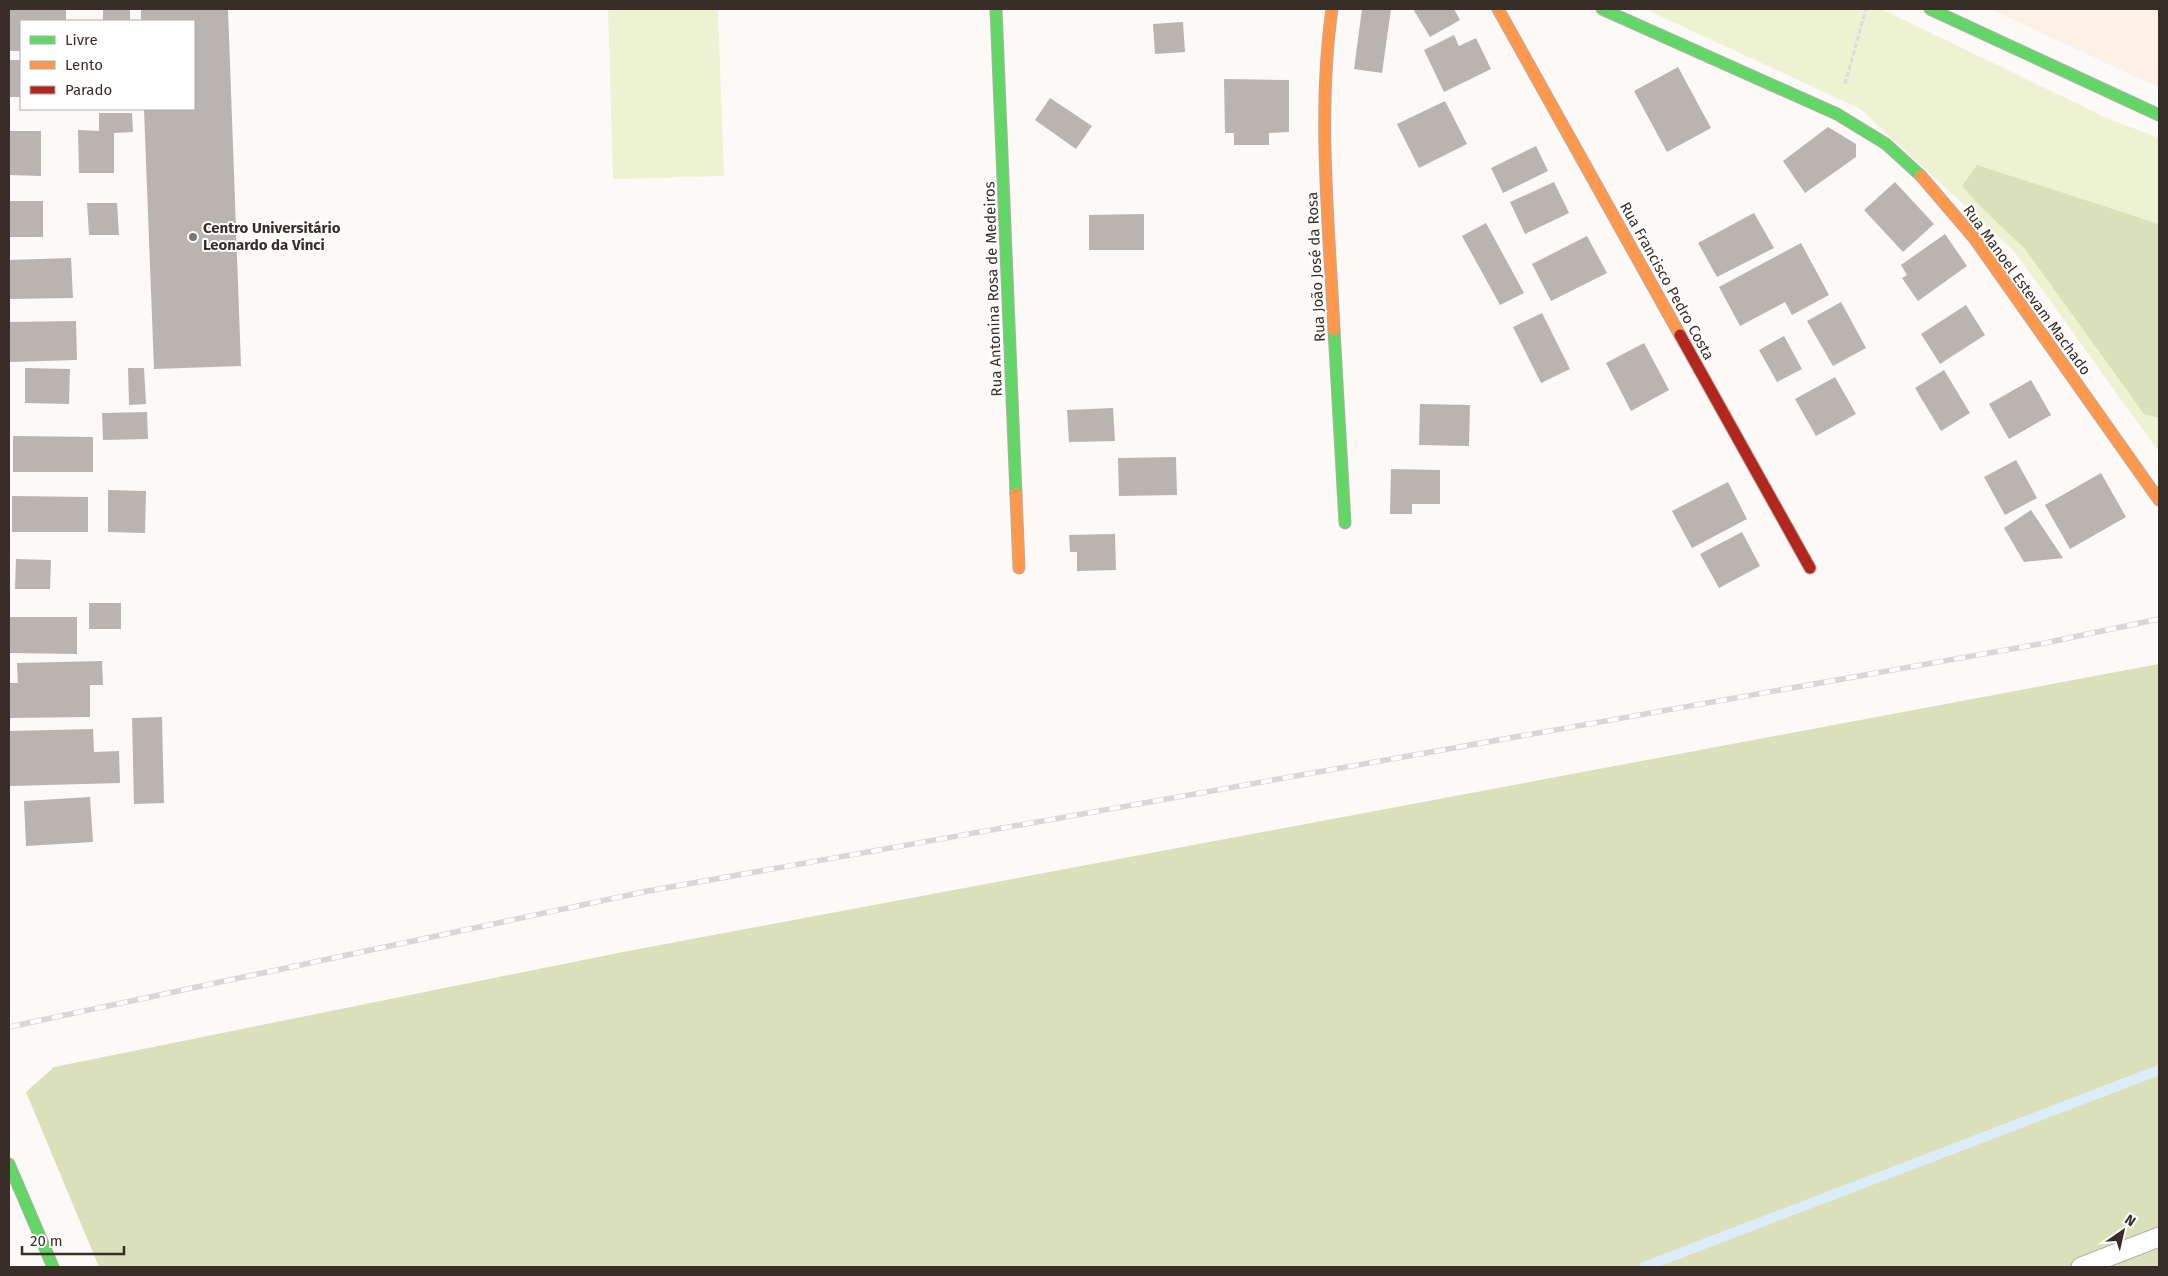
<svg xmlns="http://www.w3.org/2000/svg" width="2168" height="1276" font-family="'Fira Sans',sans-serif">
<rect width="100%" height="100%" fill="#fcf9f7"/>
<!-- built -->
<path fill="#fcf0e7" d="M 1991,9 L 2159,9 L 2159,87 L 2125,72 Z"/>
<!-- green -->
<path fill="#edf3d2" d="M 608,9 L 718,9 L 724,176 L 613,179 Z
M 1645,9 L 1881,9 L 2109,119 L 2159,138 L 2159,452 L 2014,251 L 1860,109 Z"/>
<!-- forest -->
<path fill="#dae0ba" d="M 1977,165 L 2159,224 L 2159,418 L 2144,414 L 2025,249 L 1981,207 L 1962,186 Z
M 2159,664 L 2159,1267 L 99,1267 L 26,1092 L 54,1067 L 623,952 Z"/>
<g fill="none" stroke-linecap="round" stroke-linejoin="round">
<!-- stream -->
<path stroke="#dcecf8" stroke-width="10" d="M 1644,1267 L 2159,1070"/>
</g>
<!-- building -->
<path fill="#b9b4b0" d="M 9,9 L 66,9 L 66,21 L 21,21 L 21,51 L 9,51 Z
M 103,9 L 130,9 L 130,21 L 103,21 Z
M 141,9 L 228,9 L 241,366 L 154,369 L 144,109 L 194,109 L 194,21 L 141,21 Z
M 1362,9 L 1391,9 L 1382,73 L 1354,69 Z
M 1413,9 L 1454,9 L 1460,20 L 1430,37 Z
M 1183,22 L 1185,52 L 1155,54 L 1153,24 Z
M 1454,35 L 1459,46 L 1476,38 L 1491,69 L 1444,92 L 1424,50 Z
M 9,60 L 21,60 L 21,97 L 9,97 Z
M 1678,67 L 1711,128 L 1667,152 L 1634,91 Z
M 1224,79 L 1289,80 L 1289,132 L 1269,133 L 1269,145 L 1234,145 L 1234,133 L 1225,133 Z
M 1050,98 L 1092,126 L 1076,149 L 1035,120 Z
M 1445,101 L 1467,144 L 1419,168 L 1397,124 Z
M 99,113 L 132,113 L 133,132 L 114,133 L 114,173 L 79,173 L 78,130 L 99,131 Z
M 1828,127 L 1856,144 L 1856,157 L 1805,193 L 1783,161 Z
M 9,131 L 41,131 L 41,176 L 9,175 Z
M 1536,146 L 1548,171 L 1503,193 L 1491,168 Z
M 1554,182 L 1569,213 L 1525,234 L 1510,202 Z
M 1895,182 L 1934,224 L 1903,252 L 1864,210 Z
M 9,201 L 43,201 L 43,237 L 9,237 Z
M 87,203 L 117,203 L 119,235 L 89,235 Z
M 1754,213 L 1774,248 L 1717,277 L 1698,243 Z
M 1144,214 L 1144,250 L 1089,250 L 1089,215 Z
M 1486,223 L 1524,293 L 1500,305 L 1462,236 Z
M 1945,234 L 1967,266 L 1918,301 L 1902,278 L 1907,275 L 1901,265 Z
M 1587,236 L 1607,273 L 1551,301 L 1532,264 Z
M 1801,243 L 1829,295 L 1792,315 L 1785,302 L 1740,326 L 1719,287 Z
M 71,258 L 73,298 L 9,299 L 9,260 Z
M 1841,302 L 1866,348 L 1833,366 L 1807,321 Z
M 1966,305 L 1985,335 L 1940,364 L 1921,334 Z
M 1542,313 L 1570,369 L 1541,383 L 1513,327 Z
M 76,321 L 77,360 L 9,362 L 9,322 Z
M 1784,336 L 1802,369 L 1777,382 L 1759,350 Z
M 1644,343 L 1669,390 L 1631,411 L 1606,363 Z
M 25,368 L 70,369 L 69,404 L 25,403 Z
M 128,368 L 144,368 L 146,404 L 129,405 Z
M 1944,370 L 1970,413 L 1941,431 L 1915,388 Z
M 1835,377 L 1856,414 L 1816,436 L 1795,399 Z
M 2031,380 L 2051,415 L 2009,439 L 1989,404 Z
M 1420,404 L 1470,405 L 1469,446 L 1419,445 Z
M 1113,408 L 1115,441 L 1069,442 L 1067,410 Z
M 147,412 L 148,439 L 103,440 L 102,413 Z
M 13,436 L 93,437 L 93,472 L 13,472 Z
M 1176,457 L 1177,495 L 1119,496 L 1118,458 Z
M 2016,460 L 2037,498 L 2005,515 L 1984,477 Z
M 1391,469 L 1440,470 L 1440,504 L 1412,504 L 1412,514 L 1390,514 Z
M 2101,473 L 2126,517 L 2070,549 L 2045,505 Z
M 1728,482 L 1747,519 L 1692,548 L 1672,511 Z
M 108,490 L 146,491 L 145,533 L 108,532 Z
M 12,496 L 88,497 L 88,532 L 12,532 Z
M 2031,510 L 2063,558 L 2024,562 L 2004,528 Z
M 1742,532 L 1760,566 L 1719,588 L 1700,554 Z
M 1115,534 L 1116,570 L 1077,571 L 1077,552 L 1070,552 L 1069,535 Z
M 16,559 L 51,560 L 50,589 L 15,589 Z
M 89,603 L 121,603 L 121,629 L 89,629 Z
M 10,617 L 77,617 L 77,654 L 9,653 Z
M 102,661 L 103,685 L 90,685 L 90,717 L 9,718 L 9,683 L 18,683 L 17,663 Z
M 162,717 L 164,803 L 134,804 L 132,718 Z
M 93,729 L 94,752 L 119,751 L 120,783 L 9,786 L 9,731 Z
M 90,797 L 93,842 L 26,846 L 24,801 Z"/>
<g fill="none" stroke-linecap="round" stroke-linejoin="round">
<!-- lane casing -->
<g stroke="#b2ada8" stroke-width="21">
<path id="lane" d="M 2081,1267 L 2159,1237"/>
</g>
<!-- fast casing -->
<g stroke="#b2ada8" stroke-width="13">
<path id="fast" d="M 996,9 L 1016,494
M 1602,9 L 1837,114 L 1886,144 L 1921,176
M 1930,9 L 2159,115
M 1334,330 L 1345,523
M 9,1164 L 53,1267"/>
</g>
<!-- slow casing -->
<g stroke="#b2ada8" stroke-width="13">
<path id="slow" d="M 1332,9 C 1317,115 1329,223 1334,330
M 1498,9 L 1680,335
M 1921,176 L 1974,238 L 2159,500
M 1016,494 L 1019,568"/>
</g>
<!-- jam casing -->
<g stroke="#b2ada8" stroke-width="13">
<path id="jam" d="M 1680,335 L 1810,568"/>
</g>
<!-- path -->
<path stroke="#dddcdc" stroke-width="3" stroke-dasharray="5 2.5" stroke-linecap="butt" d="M 1845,84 L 1866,9"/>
<!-- lane -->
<use href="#lane" stroke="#fffefe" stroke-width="19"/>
<!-- fast -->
<use href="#fast" stroke="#63d668" stroke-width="11"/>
<!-- slow -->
<use href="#slow" stroke="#ff974d" stroke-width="11"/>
<!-- jam -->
<use href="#jam" stroke="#b3261e" stroke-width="11"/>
<!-- rail casing -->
<g stroke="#d8d7d7" stroke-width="5.5">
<path id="rail" d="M 9,1027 L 648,891 L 2045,643 L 2159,619"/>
</g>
<!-- rail -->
<use href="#rail" stroke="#fff" stroke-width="4" stroke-dasharray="11" stroke-linecap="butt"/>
</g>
<!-- markers -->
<circle fill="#7d7570" stroke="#fff" stroke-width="2" cx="193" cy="237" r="5"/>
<g text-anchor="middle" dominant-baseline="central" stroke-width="4" stroke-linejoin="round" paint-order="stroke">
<!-- poi labels -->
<g font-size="15" font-weight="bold" fill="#382e27" stroke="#fff" text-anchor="start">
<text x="203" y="228">Centro Universitário<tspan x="203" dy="17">Leonardo da Vinci</tspan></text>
</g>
<!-- street labels -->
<g font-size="15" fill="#382e27" stroke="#fff">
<text transform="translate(1316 267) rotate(-93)">Rua João José da Rosa</text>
<text transform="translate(1667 281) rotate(61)">Rua Francisco Pedro Costa</text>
<text transform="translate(993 289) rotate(-92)">Rua Antonina Rosa de Medeiros</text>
<text transform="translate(2027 290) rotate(54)">Rua Manoel Estevam Machado</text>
</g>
</g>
<!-- border -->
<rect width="2168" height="1276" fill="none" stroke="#382e27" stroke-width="20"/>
<!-- legend -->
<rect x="20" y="20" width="175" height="90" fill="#ffffff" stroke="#afaba9"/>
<rect x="30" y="36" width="25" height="8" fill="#63d668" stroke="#afaba9"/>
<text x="65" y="45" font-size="15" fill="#382e27">Livre</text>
<rect x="30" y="61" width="25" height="8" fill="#ff974d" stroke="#afaba9"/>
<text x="65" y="70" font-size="15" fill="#382e27">Lento</text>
<rect x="30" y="86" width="25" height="8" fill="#b3261e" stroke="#afaba9"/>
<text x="65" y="95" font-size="15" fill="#382e27">Parado</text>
<!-- north arrow -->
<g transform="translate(2123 1231) rotate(34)" stroke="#ffffff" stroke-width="4" paint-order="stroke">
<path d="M0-4L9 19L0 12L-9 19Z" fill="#382e27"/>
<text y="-8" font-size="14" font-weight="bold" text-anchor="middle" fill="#382e27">N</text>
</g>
<!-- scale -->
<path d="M22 1246v8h102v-8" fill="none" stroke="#382e27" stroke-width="2.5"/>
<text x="30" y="1246" font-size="15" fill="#382e27" stroke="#ffffff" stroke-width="4" paint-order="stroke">20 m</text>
</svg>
